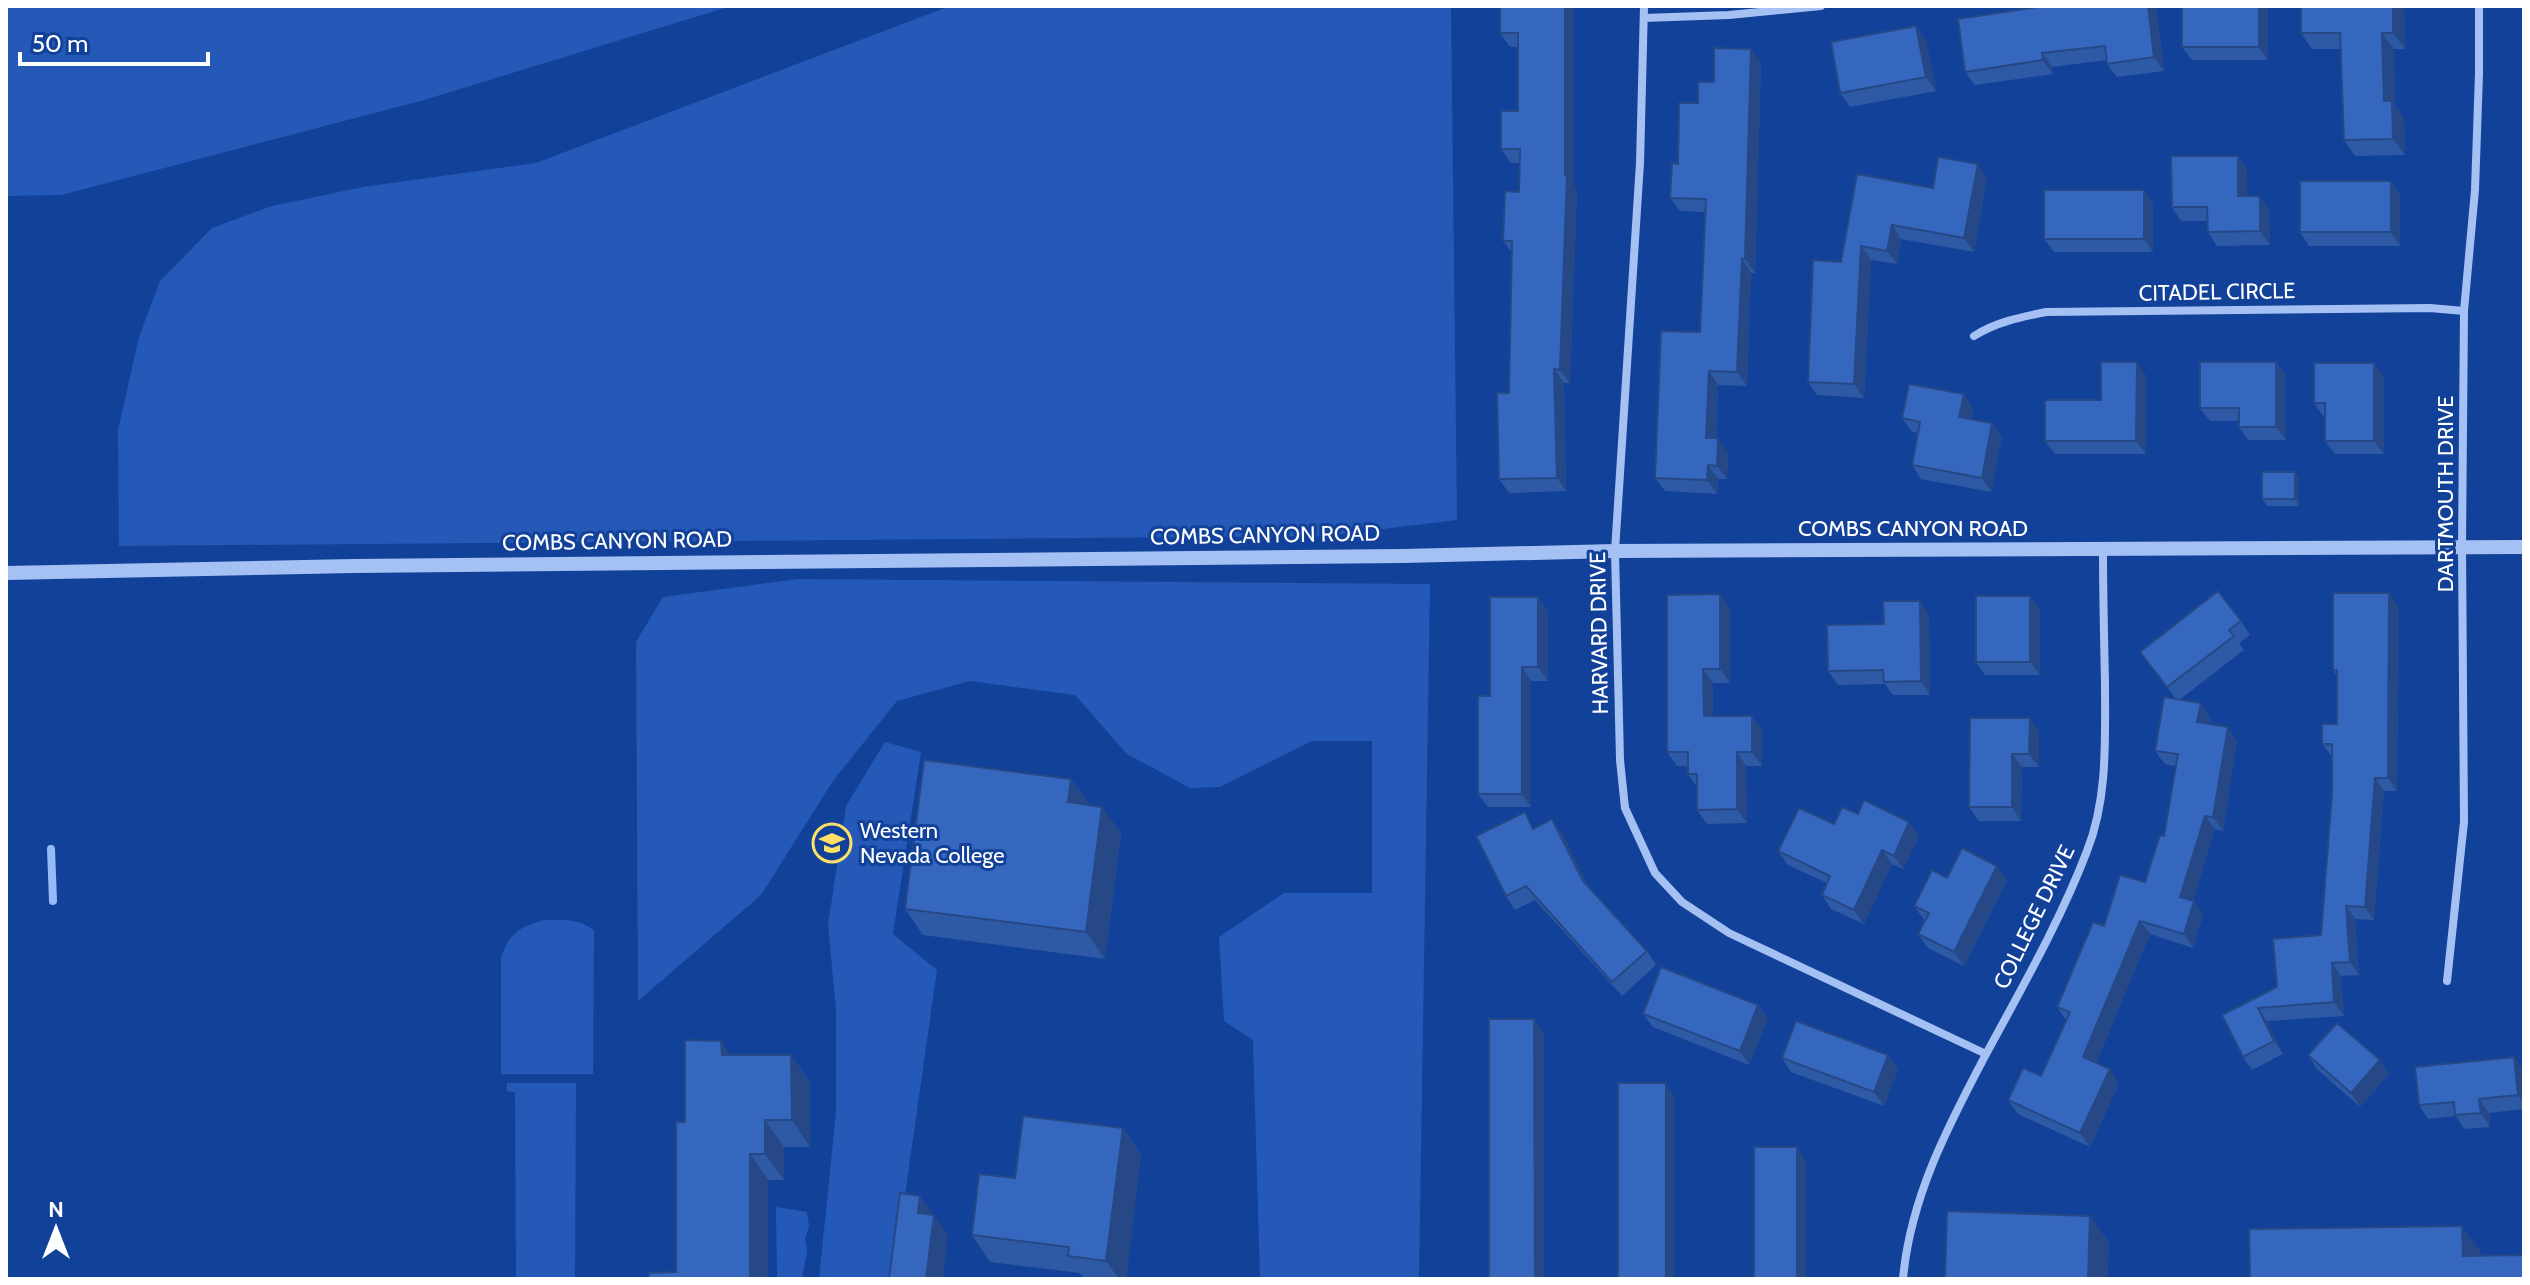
<svg xmlns="http://www.w3.org/2000/svg" width="2530" height="1285" font-family="Cabin,sans-serif">
<rect width="100%" height="100%" fill="#124199"/>
<!-- green -->
<path fill="#2559b7" d="M 6,6 L 731,6 L 424,100 L 61,195 L 6,196 Z
M 950,6 L 1451,6 L 1457,520 L 1325,536 L 119,546 L 118,430 L 139,337 L 160,281 L 212,228 L 272,206 L 363,187 L 536,163 Z
M 798,579 L 1430,584 L 1419,1279 L 1260,1279 L 1253,1040 L 1224,1021 L 1219,937 L 1284,893 L 1372,893 L 1372,741 L 1312,741 L 1220,787 L 1190,788 L 1127,754 L 1075,695 L 970,681 L 897,701 L 833,781 L 761,895 L 638,1001 L 636,642 L 663,597 Z
M 885,742 L 921,752 L 893,934 L 937,970 L 893,1279 L 819,1279 L 836,1112 L 836,1009 L 828,925 L 846,806 Z
M 543,920 C 562,920 578,918 594,930 L 593,1074 L 501,1074 L 501,957 C 510,932 519,928 543,920 Z
M 507,1083 L 576,1083 L 575,1279 L 516,1279 L 515,1092 L 507,1091 Z
M 776,1207 L 807,1212 L 809,1226 L 805,1239 L 807,1252 L 802,1279 L 777,1279 C 777,1255 776,1231 776,1207 Z"/>
<g fill="none" stroke-linecap="round" stroke-linejoin="round">
<!-- stream -->
<path stroke="#96baf7" stroke-width="8" d="M 51,849 L 53,901"/>
<!-- minor -->
<path stroke="#a5c1f3" stroke-width="8" d="M 1644,6 L 1640,163 L 1615,551 L 1620,760 L 1625,808 L 1655,873 L 1682,902 L 1729,933 L 1986,1054
M 1644,18 L 1729,15 L 1821,6
M 1974,336 C 1996,322 2021,317 2046,312 L 2430,308 L 2464,311
M 2447,981 L 2464,822 L 2462,546 L 2464,311 L 2475,190 L 2479,74 L 2479,6
M 1903,1279 C 1910,1199 1947,1128 1984,1058 C 2020,991 2060,922 2087,851 C 2108,798 2105,739 2105,683 C 2104,638 2103,593 2103,549"/>
<!-- tertiary -->
<path stroke="#a5c1f3" stroke-width="14" d="M 6,573 L 354,566 L 1403,556 L 1615,551 L 2524,547"/>
</g>
<!-- wall -->
<path fill="#2e59a4" d="M 1574,6 L 1574,186 L 1577,189 L 1570,383 L 1564,383 L 1566,491 L 1509,493 L 1499,479 L 1509,393 L 1512,253 L 1503,241 L 1519,192 L 1520,163 L 1511,163 L 1501,149 L 1518,111 L 1518,47 L 1510,47 L 1500,33 Z
M 2156,6 L 2164,71 L 2117,77 L 2107,64 L 2107,60 L 2052,67 L 2053,74 L 1975,85 L 1965,72 Z
M 2268,6 L 2268,60 L 2192,60 L 2182,47 Z
M 2301,6 L 2404,6 L 2405,49 L 2394,49 L 2395,105 L 2404,118 L 2405,155 L 2355,156 L 2344,140 L 2341,49 L 2312,49 L 2301,33 Z
M 1926,40 L 1936,91 L 1850,107 L 1840,93 Z
M 1751,49 L 1761,62 L 1755,273 L 1751,273 L 1747,386 L 1718,385 L 1716,438 L 1728,452 L 1727,479 L 1718,479 L 1717,494 L 1665,491 L 1655,478 L 1700,332 L 1705,212 L 1680,211 L 1670,198 L 1678,164 L 1698,103 L 1714,82 Z
M 2238,156 L 2247,170 L 2247,196 L 2270,210 L 2270,245 L 2217,246 L 2208,232 L 2208,221 L 2181,221 L 2172,207 Z
M 1987,178 L 1974,252 L 1901,239 L 1897,264 L 1871,260 L 1864,398 L 1817,395 L 1808,382 L 1841,262 L 1933,188 Z
M 2144,190 L 2153,203 L 2153,252 L 2054,252 L 2044,239 Z
M 2400,195 L 2400,246 L 2309,246 L 2300,232 Z
M 2276,362 L 2286,375 L 2286,440 L 2248,440 L 2239,427 L 2239,421 L 2210,421 L 2200,408 Z
M 2374,363 L 2384,377 L 2384,454 L 2335,454 L 2325,441 L 2325,416 L 2323,416 L 2314,403 Z
M 2146,375 L 2146,454 L 2055,454 L 2045,441 L 2101,400 Z
M 1973,408 L 1971,419 L 1992,423 L 2002,437 L 1991,492 L 1921,479 L 1912,465 L 1918,433 L 1912,432 L 1902,418 Z
M 2295,472 L 2299,479 L 2299,506 L 2267,506 L 2262,499 Z
M 1920,601 L 1929,614 L 1930,695 L 1893,695 L 1885,684 L 1838,685 L 1828,671 L 1884,624 Z
M 2399,607 L 2397,791 L 2384,791 L 2374,920 L 2355,919 L 2359,975 L 2341,976 L 2344,1016 L 2267,1021 L 2283,1054 L 2252,1070 L 2243,1057 L 2222,1015 L 2277,987 L 2321,935 L 2332,794 L 2332,757 L 2322,744 L 2337,724 L 2337,676 L 2333,670 Z
M 1730,608 L 1730,683 L 1713,683 L 1713,716 L 1762,730 L 1762,766 L 1746,766 L 1747,823 L 1707,824 L 1697,810 L 1697,787 L 1688,774 L 1688,766 L 1677,766 L 1667,752 Z
M 2040,610 L 2040,675 L 1985,675 L 1976,662 Z
M 1548,611 L 1548,681 L 1531,681 L 1531,807 L 1488,807 L 1478,794 L 1490,696 Z
M 2241,621 L 2250,635 L 2239,643 L 2244,650 L 2179,700 L 2210,717 L 2209,724 L 2237,741 L 2223,831 L 2215,829 L 2193,901 L 2203,915 L 2193,948 L 2150,934 L 2096,1063 L 2119,1083 L 2090,1147 L 2018,1114 L 2008,1100 L 2041,1076 L 2066,1020 L 2057,1007 L 2104,926 L 2145,882 L 2164,836 L 2176,766 L 2165,764 L 2155,751 L 2176,699 L 2140,652 Z
M 1970,718 L 2039,732 L 2039,767 L 2022,767 L 2021,821 L 1979,821 L 1969,807 Z
M 1071,779 L 1090,805 L 1102,807 L 1121,833 L 1105,959 L 923,935 L 905,909 Z
M 1858,814 L 1919,836 L 1903,869 L 1892,864 L 1864,924 L 1831,909 L 1822,895 L 1827,883 L 1788,865 L 1778,851 L 1834,824 Z
M 1552,819 L 1562,833 L 1589,888 L 1647,951 L 1656,965 L 1622,996 L 1535,900 L 1515,910 L 1506,896 L 1535,828 Z
M 1947,878 L 2007,880 L 1964,966 L 1928,948 L 1918,934 L 1925,921 L 1914,906 Z
M 1758,1005 L 1768,1019 L 1749,1065 L 1653,1027 L 1643,1014 Z
M 731,1055 L 791,1055 L 810,1082 L 810,1147 L 784,1147 L 784,1180 L 768,1180 L 768,1279 L 649,1279 L 676,1272 L 685,1122 Z
M 2308,1055 L 2389,1074 L 2360,1107 L 2317,1069 Z
M 1782,1058 L 1898,1069 L 1884,1106 L 1791,1072 Z
M 2524,1071 L 2524,1109 L 2489,1113 L 2490,1127 L 2464,1129 L 2456,1116 L 2428,1119 L 2419,1105 Z
M 1123,1128 L 1141,1155 L 1126,1279 L 1084,1279 L 1080,1273 L 990,1262 L 972,1235 L 1015,1178 Z"/>
<!-- shaded-wall -->
<path fill="#264886" d="M 1565,6 L 1574,6 L 1574,186 L 1577,189 L 1570,383 L 1560,370 L 1565,175 Z
M 2148,6 L 2156,6 L 2164,71 L 2154,57 Z
M 2259,6 L 2268,6 L 2268,60 L 2259,47 Z
M 2393,6 L 2404,6 L 2405,49 L 2393,33 Z
M 1916,26 L 1926,40 L 1936,91 L 1926,77 Z
M 2382,33 L 2394,49 L 2395,105 L 2404,118 L 2405,155 L 2393,139 L 2384,101 Z
M 1751,49 L 1761,62 L 1755,273 L 1745,259 Z
M 2042,53 L 2052,67 L 2053,74 L 2043,60 Z
M 2238,156 L 2247,170 L 2248,210 L 2238,196 Z
M 1978,164 L 1987,178 L 1974,252 L 1964,238 Z
M 2391,181 L 2400,195 L 2400,246 L 2391,232 Z
M 2144,190 L 2153,203 L 2153,252 L 2144,239 Z
M 2260,196 L 2270,210 L 2270,245 L 2260,231 Z
M 1892,225 L 1901,239 L 1897,264 L 1887,251 Z
M 1861,246 L 1871,260 L 1864,398 L 1854,384 Z
M 1742,259 L 1751,273 L 1747,386 L 1737,372 Z
M 2137,362 L 2146,375 L 2146,454 L 2136,441 Z
M 2276,362 L 2286,375 L 2286,440 L 2276,427 Z
M 2374,363 L 2384,377 L 2384,454 L 2374,441 Z
M 1554,369 L 1564,383 L 1566,491 L 1557,478 Z
M 1709,371 L 1718,385 L 1715,452 L 1706,438 Z
M 1964,394 L 1973,408 L 1969,430 L 1959,417 Z
M 1992,423 L 2002,437 L 1991,492 L 1982,478 Z
M 1718,438 L 1728,452 L 1727,479 L 1717,466 Z
M 1708,465 L 1718,479 L 1717,494 L 1707,480 Z
M 2295,472 L 2299,479 L 2299,506 L 2295,499 Z
M 2389,593 L 2399,607 L 2397,791 L 2388,778 Z
M 1720,594 L 1730,608 L 1730,683 L 1720,669 Z
M 2030,596 L 2040,610 L 2040,675 L 2030,662 Z
M 1538,597 L 1548,611 L 1548,681 L 1538,667 Z
M 1920,601 L 1929,614 L 1930,695 L 1921,681 Z
M 1522,667 L 1531,681 L 1531,807 L 1522,794 Z
M 1703,669 L 1713,683 L 1713,730 L 1704,716 Z
M 2201,703 L 2210,717 L 2207,736 L 2197,722 Z
M 1752,716 L 1762,730 L 1762,766 L 1752,752 Z
M 2030,718 L 2039,732 L 2039,767 L 2029,754 Z
M 2228,727 L 2237,741 L 2223,831 L 2213,817 Z
M 1737,752 L 1746,766 L 1747,823 L 1737,809 Z
M 2012,754 L 2022,767 L 2021,821 L 2012,807 Z
M 2375,778 L 2384,791 L 2374,920 L 2365,907 Z
M 1071,779 L 1090,805 L 1068,802 Z
M 1102,807 L 1121,833 L 1105,959 L 1086,932 Z
M 2205,816 L 2215,829 L 2190,911 L 2180,897 Z
M 1552,819 L 1562,833 L 1592,894 L 1583,881 Z
M 1909,822 L 1919,836 L 1903,869 L 1894,856 Z
M 1882,850 L 1892,864 L 1864,924 L 1854,910 Z
M 1997,866 L 2007,880 L 1964,966 L 1954,952 Z
M 2194,901 L 2203,915 L 2193,948 L 2184,934 Z
M 2346,906 L 2355,919 L 2359,975 L 2350,962 Z
M 2140,921 L 2150,934 L 2093,1071 L 2083,1057 Z
M 2332,963 L 2341,976 L 2344,1016 L 2334,1002 Z
M 1758,1005 L 1768,1019 L 1749,1065 L 1740,1051 Z
M 2258,1008 L 2267,1021 L 2283,1054 L 2274,1041 Z
M 1534,1019 L 1544,1033 L 1544,1279 L 1535,1279 Z
M 721,1041 L 740,1067 L 722,1055 Z
M 791,1055 L 810,1082 L 810,1147 L 792,1120 Z
M 1888,1055 L 1898,1069 L 1884,1106 L 1874,1092 Z
M 2514,1057 L 2524,1071 L 2524,1103 L 2518,1095 Z
M 2380,1060 L 2389,1074 L 2360,1107 L 2351,1093 Z
M 2110,1069 L 2119,1083 L 2090,1147 L 2080,1133 Z
M 1666,1083 L 1675,1097 L 1675,1279 L 1666,1278 Z
M 2479,1099 L 2489,1113 L 2490,1127 L 2481,1113 Z
M 765,1120 L 784,1147 L 784,1180 L 765,1154 Z
M 1123,1128 L 1141,1155 L 1126,1279 L 1119,1279 L 1106,1261 Z
M 1797,1147 L 1806,1161 L 1806,1279 L 1797,1279 Z
M 750,1154 L 768,1180 L 768,1279 L 750,1279 Z
M 920,1196 L 948,1235 L 943,1279 L 926,1279 L 918,1213 Z
M 2090,1216 L 2109,1242 L 2108,1279 L 2088,1279 Z
M 2462,1226 L 2481,1252 L 2481,1279 L 2463,1256 Z"/>
<!-- building -->
<path fill="#3667bf" stroke="#264886" stroke-width="2" d="M 1500,6 L 1565,6 L 1565,175 L 1567,176 L 1560,370 L 1554,369 L 1557,478 L 1499,479 L 1497,393 L 1509,393 L 1512,241 L 1503,241 L 1505,191 L 1519,192 L 1520,149 L 1501,149 L 1501,111 L 1518,111 L 1518,33 L 1500,33 Z
M 2044,6 L 2148,6 L 2154,57 L 2107,64 L 2105,46 L 2042,53 L 2043,60 L 1965,72 L 1958,19 Z
M 2182,6 L 2259,6 L 2259,47 L 2182,47 Z
M 2301,6 L 2393,6 L 2393,33 L 2382,33 L 2384,101 L 2392,101 L 2393,139 L 2344,140 L 2340,33 L 2301,33 Z
M 1916,26 L 1926,77 L 1840,93 L 1831,42 Z
M 1714,48 L 1751,49 L 1745,259 L 1742,259 L 1737,372 L 1709,371 L 1706,438 L 1718,438 L 1717,466 L 1708,465 L 1707,480 L 1655,478 L 1661,331 L 1700,332 L 1706,199 L 1670,198 L 1672,163 L 1678,164 L 1679,103 L 1698,103 L 1698,82 L 1714,82 Z
M 2171,156 L 2238,156 L 2238,196 L 2260,196 L 2260,231 L 2208,232 L 2207,207 L 2172,207 Z
M 1938,157 L 1978,164 L 1964,238 L 1892,225 L 1887,251 L 1861,246 L 1854,384 L 1808,382 L 1813,260 L 1841,262 L 1857,174 L 1933,188 Z
M 2300,181 L 2391,181 L 2391,232 L 2300,232 Z
M 2044,190 L 2144,190 L 2144,239 L 2044,239 Z
M 2101,362 L 2137,362 L 2136,441 L 2045,441 L 2045,400 L 2101,400 Z
M 2200,362 L 2276,362 L 2276,427 L 2239,427 L 2239,408 L 2200,408 Z
M 2314,363 L 2374,363 L 2374,441 L 2325,441 L 2325,403 L 2314,403 Z
M 1909,384 L 1964,394 L 1959,417 L 1992,423 L 1982,478 L 1912,465 L 1920,422 L 1902,418 Z
M 2262,472 L 2295,472 L 2295,499 L 2262,499 Z
M 2218,591 L 2241,621 L 2229,630 L 2234,636 L 2167,687 L 2140,652 Z
M 2333,593 L 2389,593 L 2388,778 L 2375,778 L 2365,907 L 2346,906 L 2350,962 L 2332,963 L 2334,1002 L 2258,1008 L 2274,1041 L 2243,1057 L 2222,1015 L 2277,987 L 2273,939 L 2321,935 L 2332,794 L 2332,744 L 2322,744 L 2322,724 L 2337,724 L 2337,670 L 2333,670 Z
M 1720,594 L 1720,669 L 1703,669 L 1704,716 L 1752,716 L 1752,752 L 1737,752 L 1737,809 L 1697,810 L 1697,774 L 1688,774 L 1688,752 L 1667,752 L 1667,595 Z
M 1976,596 L 2030,596 L 2030,662 L 1976,662 Z
M 1490,597 L 1538,597 L 1538,667 L 1522,667 L 1522,794 L 1478,794 L 1478,696 L 1490,696 Z
M 1883,601 L 1920,601 L 1921,681 L 1884,682 L 1883,670 L 1828,671 L 1827,625 L 1884,624 Z
M 2164,697 L 2201,703 L 2197,722 L 2228,727 L 2213,817 L 2205,816 L 2180,897 L 2194,901 L 2184,934 L 2140,921 L 2083,1057 L 2110,1069 L 2080,1133 L 2008,1100 L 2023,1068 L 2041,1076 L 2070,1012 L 2057,1007 L 2093,922 L 2104,926 L 2120,875 L 2145,882 L 2160,835 L 2164,836 L 2178,754 L 2155,751 Z
M 1970,718 L 2030,718 L 2029,754 L 2012,754 L 2012,807 L 1969,807 Z
M 924,760 L 1071,779 L 1068,802 L 1102,807 L 1086,932 L 905,909 Z
M 1864,800 L 1909,822 L 1894,856 L 1882,850 L 1854,910 L 1822,895 L 1830,876 L 1778,851 L 1799,808 L 1834,824 L 1842,807 L 1858,814 Z
M 1525,812 L 1533,829 L 1552,819 L 1583,881 L 1647,951 L 1612,982 L 1526,886 L 1506,896 L 1476,836 Z
M 1962,848 L 1997,866 L 1954,952 L 1918,934 L 1929,913 L 1914,906 L 1932,870 L 1947,878 Z
M 1661,967 L 1758,1005 L 1740,1051 L 1643,1014 Z
M 1489,1019 L 1534,1019 L 1535,1279 L 1489,1279 Z
M 1796,1021 L 1888,1055 L 1874,1092 L 1782,1058 Z
M 2337,1023 L 2380,1060 L 2351,1093 L 2308,1055 Z
M 685,1040 L 721,1041 L 722,1055 L 791,1055 L 792,1120 L 765,1120 L 765,1154 L 750,1154 L 750,1279 L 649,1279 L 649,1273 L 676,1272 L 676,1122 L 685,1122 Z
M 2514,1057 L 2518,1095 L 2479,1099 L 2481,1113 L 2455,1115 L 2454,1102 L 2419,1105 L 2415,1067 Z
M 1618,1083 L 1666,1083 L 1666,1278 L 1618,1278 Z
M 1023,1116 L 1123,1128 L 1106,1261 L 1068,1256 L 1069,1247 L 972,1235 L 979,1174 L 1015,1178 Z
M 1754,1147 L 1797,1147 L 1797,1279 L 1754,1279 Z
M 900,1193 L 920,1196 L 918,1213 L 934,1215 L 926,1279 L 889,1279 Z
M 1947,1211 L 2090,1216 L 2088,1279 L 1945,1279 Z
M 2462,1226 L 2463,1256 L 2524,1255 L 2524,1279 L 2250,1279 L 2249,1229 Z"/>
<!-- icons -->
<defs>
<g id="university-ring" transform="scale(2)"><circle r="9.5" fill="#124199" stroke="#ffe167" stroke-width="1.5"/><path d="M0-5L7-2L0 1L-7-2ZM-4 1L0 2.5L4 1V4Q0 6-4 4Z" fill="#ffe167"/></g>
</defs>
<g fill-rule="evenodd">
<use href="#university-ring" x="832" y="843"/>
</g>
<g text-anchor="middle" dominant-baseline="central" stroke-width="6" stroke-linejoin="round" paint-order="stroke">
<!-- street labels -->
<g font-size="22" fill="#fff" stroke="#124199">
<text transform="translate(2217 292) rotate(-1)">CITADEL CIRCLE</text>
<text transform="translate(2445 494) rotate(-90)">DARTMOUTH DRIVE</text>
<text x="1913" y="528">COMBS CANYON ROAD</text>
<text transform="translate(1265 535) rotate(-1)">COMBS CANYON ROAD</text>
<text transform="translate(617 541) rotate(-1)">COMBS CANYON ROAD</text>
<text transform="translate(1599 633) rotate(-91)">HARVARD DRIVE</text>
<text transform="translate(2034 917) rotate(-64)">COLLEGE DRIVE</text>
</g>
<!-- poi labels -->
<g font-size="22" fill="#fff" stroke="#124199" text-anchor="start">
<text x="860" y="830">Western<tspan x="860" dy="25">Nevada College</tspan></text>
</g>
</g>
<!-- border -->
<rect width="2530" height="1285" fill="none" stroke="#ffffff" stroke-width="16"/>
<!-- north arrow -->
<g transform="translate(56 1229)" stroke="#124199" stroke-width="6" paint-order="stroke">
<path d="M0-6L14 30L0 20L-14 30Z" fill="#ffffff"/>
<text y="-12" font-size="22" font-weight="bold" text-anchor="middle" fill="#ffffff">N</text>
</g>
<!-- scale -->
<path d="M20 52v12h188v-12" fill="none" stroke="#ffffff" stroke-width="4"/>
<text x="32" y="52" font-size="24" fill="#ffffff" stroke="#124199" stroke-width="6" paint-order="stroke">50 m</text>
</svg>
